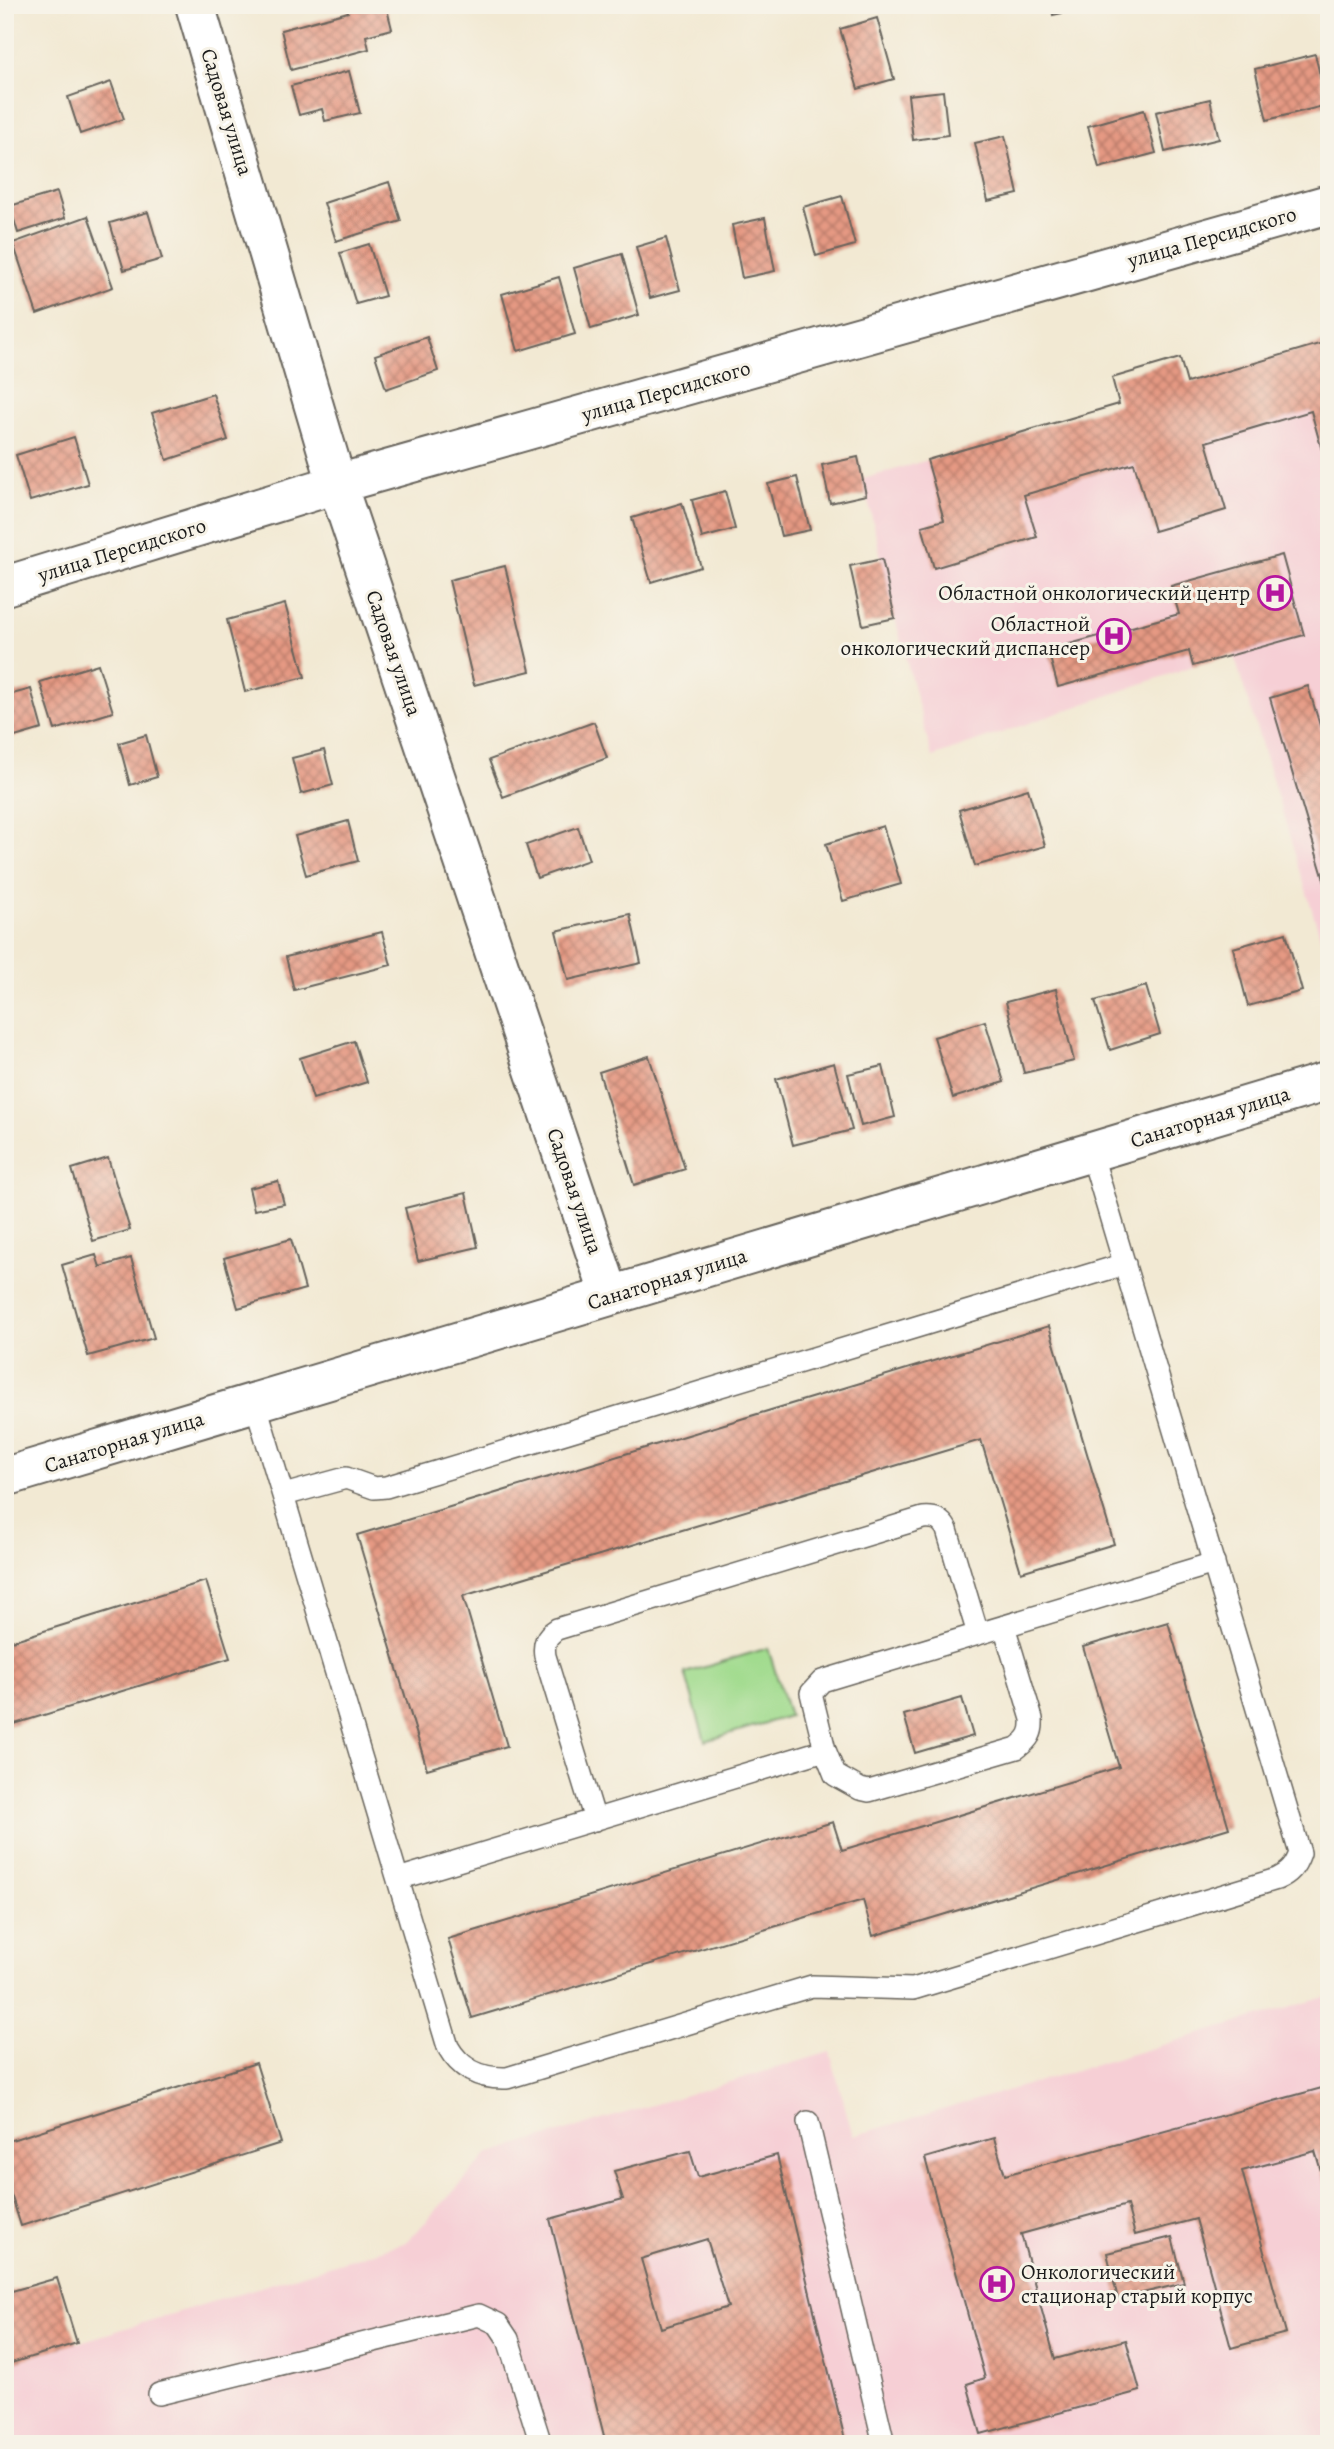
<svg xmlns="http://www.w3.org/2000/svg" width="1334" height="2449" font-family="Alegreya,serif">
<defs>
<pattern id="building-cross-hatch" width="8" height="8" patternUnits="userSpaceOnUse" patternTransform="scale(1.75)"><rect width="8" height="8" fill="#e59983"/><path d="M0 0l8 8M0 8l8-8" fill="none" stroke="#b97c6a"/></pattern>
</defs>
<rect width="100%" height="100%" fill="#f7f3e8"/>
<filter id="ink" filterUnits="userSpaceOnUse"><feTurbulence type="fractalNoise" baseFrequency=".0143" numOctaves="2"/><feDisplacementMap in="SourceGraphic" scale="14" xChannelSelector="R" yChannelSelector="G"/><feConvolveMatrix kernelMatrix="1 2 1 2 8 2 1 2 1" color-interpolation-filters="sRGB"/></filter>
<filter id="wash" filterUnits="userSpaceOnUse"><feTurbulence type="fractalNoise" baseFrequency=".00686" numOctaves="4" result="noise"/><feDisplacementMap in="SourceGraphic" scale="28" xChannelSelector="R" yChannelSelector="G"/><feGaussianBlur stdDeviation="1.57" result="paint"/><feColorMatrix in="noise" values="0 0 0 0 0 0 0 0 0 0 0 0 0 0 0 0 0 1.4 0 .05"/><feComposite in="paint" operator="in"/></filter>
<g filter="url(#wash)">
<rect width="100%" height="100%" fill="#f2e9d3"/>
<!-- built -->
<path fill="#f6cfd5" d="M 1329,341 L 1329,965 L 1234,655 L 1193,666 L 932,757 L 895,618 L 863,479 L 1119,404 L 1112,378 L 1180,358 L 1188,383 Z
M 1329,1996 L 1329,2444 L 5,2444 L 5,2365 L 407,2242 L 488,2154 L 830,2052 L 853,2136 Z"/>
<!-- park -->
<path fill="#a1db8e" stroke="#5e7c55" stroke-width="2" d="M 768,1648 L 789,1716 L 705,1741 L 685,1673 Z"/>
<g id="blocks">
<!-- building -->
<path fill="url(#building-cross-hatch)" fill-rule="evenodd" d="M 346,5 L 386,5 L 392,29 L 366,36 L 369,49 L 291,70 L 281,30 L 348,12 Z
M 1051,5 L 1093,5 L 1093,6 L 1053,15 Z
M 877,18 L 894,79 L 858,89 L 840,29 Z
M 1315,54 L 1327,105 L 1267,120 L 1255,69 Z
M 349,71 L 360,113 L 325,121 L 322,109 L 299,115 L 291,86 Z
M 111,82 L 124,119 L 80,134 L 68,97 Z
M 943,91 L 948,135 L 913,140 L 908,95 Z
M 1210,99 L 1219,139 L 1165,152 L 1156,112 Z
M 1144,110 L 1156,153 L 1099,168 L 1088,126 Z
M 1005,136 L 1018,194 L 988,201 L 975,143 Z
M 389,182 L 401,221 L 336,241 L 324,203 Z
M 57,192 L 65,218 L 18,233 L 10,206 Z
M 842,196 L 855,245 L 816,256 L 803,207 Z
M 148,212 L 162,259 L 124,270 L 110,223 Z
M 88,216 L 113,287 L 37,314 L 13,243 Z
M 765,218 L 775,271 L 742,278 L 732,225 Z
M 666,238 L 680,290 L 650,298 L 636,247 Z
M 369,244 L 385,296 L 356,304 L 340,253 Z
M 622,254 L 639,315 L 591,329 L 574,268 Z
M 559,277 L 575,334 L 518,351 L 502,294 Z
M 427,337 L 438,371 L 386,389 L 375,355 Z
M 1329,341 L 1329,452 L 1323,454 L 1311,411 L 1206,442 L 1226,510 L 1154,531 L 1134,463 L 1024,495 L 1037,537 L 934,568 L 922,526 L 944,520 L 927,460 L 1119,404 L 1112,378 L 1180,358 L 1187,383 Z
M 213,394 L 228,440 L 167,460 L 152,413 Z
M 74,437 L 88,484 L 30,501 L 16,455 Z
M 858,457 L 866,495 L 830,503 L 822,465 Z
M 797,477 L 810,530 L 781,536 L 768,484 Z
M 725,491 L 735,529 L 702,538 L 692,500 Z
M 682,503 L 701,567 L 651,582 L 632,518 Z
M 1282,555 L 1304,635 L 1193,666 L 1189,651 L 1058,687 L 1048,650 L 1179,614 L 1171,586 Z
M 882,559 L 895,618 L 863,625 L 850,566 Z
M 505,566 L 530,671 L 474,685 L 449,580 Z
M 285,604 L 305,677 L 245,692 L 227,620 Z
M 98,664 L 113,712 L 55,730 L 40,682 Z
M 1308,686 L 1329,755 L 1328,893 L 1270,698 Z
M 31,689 L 42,729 L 8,739 L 5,731 L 5,696 Z
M 594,722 L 607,758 L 503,797 L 489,760 Z
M 146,735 L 157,777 L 130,785 L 119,743 Z
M 324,750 L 333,785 L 301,794 L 292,758 Z
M 1028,789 L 1045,846 L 975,866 L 959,810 Z
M 348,821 L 358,861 L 306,875 L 295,836 Z
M 883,826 L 901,884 L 843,901 L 826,844 Z
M 578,827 L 589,860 L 537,878 L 526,845 Z
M 630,914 L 641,963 L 568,980 L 556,931 Z
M 382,932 L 391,965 L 294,990 L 286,957 Z
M 1286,933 L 1302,991 L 1248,1006 L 1233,948 Z
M 1146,986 L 1160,1034 L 1110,1050 L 1095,1001 Z
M 1056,989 L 1074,1061 L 1024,1073 L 1006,1002 Z
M 985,1021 L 1004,1082 L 953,1098 L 934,1037 Z
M 354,1041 L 367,1082 L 313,1099 L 300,1058 Z
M 649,1056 L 685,1169 L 634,1185 L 599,1072 Z
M 834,1063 L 852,1130 L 793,1145 L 776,1079 Z
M 883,1066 L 895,1117 L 861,1126 L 848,1074 Z
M 108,1158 L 130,1230 L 93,1241 L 72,1169 Z
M 278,1181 L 284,1204 L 254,1210 L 249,1188 Z
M 466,1193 L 478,1247 L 418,1261 L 405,1208 Z
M 291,1239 L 305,1289 L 238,1308 L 224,1258 Z
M 96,1255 L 100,1267 L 131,1258 L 154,1338 L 88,1356 L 62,1265 Z
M 1049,1326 L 1114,1544 L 1021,1572 L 981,1440 L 463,1596 L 507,1746 L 427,1769 L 357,1535 Z
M 206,1581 L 230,1658 L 5,1727 L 5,1643 Z
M 1168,1622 L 1229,1828 L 873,1936 L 863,1900 L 472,2018 L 448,1939 L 833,1822 L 842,1850 L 1119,1767 L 1083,1647 Z
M 962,1698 L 973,1736 L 915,1753 L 904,1715 Z
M 256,2063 L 281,2143 L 21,2226 L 5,2175 L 5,2142 Z
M 1329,2086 L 1329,2198 L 1315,2151 L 1242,2171 L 1286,2333 L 1231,2348 L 1196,2219 L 1135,2235 L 1127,2205 L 1021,2234 L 1055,2359 L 1126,2340 L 1140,2391 L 981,2434 L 967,2384 L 985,2378 L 925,2158 L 994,2138 L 1005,2175 Z
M 690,2151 L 698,2177 L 777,2155 L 846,2444 L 606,2444 L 550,2219 L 623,2199 L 614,2171 ZM 707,2239 L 728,2307 L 661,2328 L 641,2259 Z
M 1172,2237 L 1184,2283 L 1118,2299 L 1107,2253 Z
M 57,2278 L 77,2343 L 5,2365 L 5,2293 Z"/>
</g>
</g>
<g filter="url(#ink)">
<use href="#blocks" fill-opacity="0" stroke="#67645c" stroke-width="2"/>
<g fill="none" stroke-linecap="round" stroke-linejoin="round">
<!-- lane casing -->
<g stroke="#67645c" stroke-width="24">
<path id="lane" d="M 255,1402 L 448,2047 C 461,2070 481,2079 507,2078 L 812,1986 L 913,1989 L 1277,1879 C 1290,1873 1295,1867 1300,1853 L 1091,1152
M 284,1495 L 346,1478 L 374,1488 L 386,1487 L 1125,1264
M 825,1750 L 835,1775 L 860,1789 L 869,1791 L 1017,1748 C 1029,1739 1033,1733 1032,1719 L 1004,1626
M 595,1820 L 545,1656 C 543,1643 546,1636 557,1629 L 923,1518 C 935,1517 941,1519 947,1530 L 978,1634
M 398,1879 L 825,1750 L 811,1693 L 822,1681 L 1214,1563
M 808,2122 L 884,2444
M 159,2394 L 479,2315 L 498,2324 L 508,2339 L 541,2444"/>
</g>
<!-- street casing -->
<g stroke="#67645c" stroke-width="42">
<path id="street" d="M 195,5 L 337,484 L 610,1296
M 5,586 L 337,484 L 1329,204
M 5,1477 L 1329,1081"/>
</g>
<!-- lane -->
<use href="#lane" stroke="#fff" stroke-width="21"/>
<!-- street -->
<use href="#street" stroke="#fff" stroke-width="38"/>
</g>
</g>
<!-- icons -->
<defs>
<g id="hospital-ring" transform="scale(1.75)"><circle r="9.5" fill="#f7f3e8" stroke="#b5179e" stroke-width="1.5"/><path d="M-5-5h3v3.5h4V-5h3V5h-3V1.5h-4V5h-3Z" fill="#b5179e"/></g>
</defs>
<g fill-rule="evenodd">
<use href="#hospital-ring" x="1275" y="593"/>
<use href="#hospital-ring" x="1114" y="636"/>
<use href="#hospital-ring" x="997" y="2284"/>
</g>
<g text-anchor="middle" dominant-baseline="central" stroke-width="6" stroke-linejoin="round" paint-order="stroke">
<!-- street labels -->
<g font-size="21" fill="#1c1c1c" stroke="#f7f3e8">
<text transform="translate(227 112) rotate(73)">Садовая улица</text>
<text transform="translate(1212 237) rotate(-16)">улица Персидского</text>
<text transform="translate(666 391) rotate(-16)">улица Персидского</text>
<text transform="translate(122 550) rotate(-17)">улица Персидского</text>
<text transform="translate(394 653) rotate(71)">Садовая улица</text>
<text transform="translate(1210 1117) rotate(-17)">Санаторная улица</text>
<text transform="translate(575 1191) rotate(71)">Садовая улица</text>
<text transform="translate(667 1279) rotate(-17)">Санаторная улица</text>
<text transform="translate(124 1442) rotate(-17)">Санаторная улица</text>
</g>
<!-- poi labels -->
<g font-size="21" fill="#1c1c1c" stroke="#f7f3e8" text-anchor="end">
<text x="1250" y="593">Областной онкологический центр</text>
<text x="1090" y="624">Областной<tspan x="1090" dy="24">онкологический диспансер</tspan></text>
<text x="1021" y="2272" text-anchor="start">Онкологический<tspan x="1021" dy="24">стационар старый корпус</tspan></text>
</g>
</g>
<!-- margin -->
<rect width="1334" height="2449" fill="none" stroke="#f7f3e8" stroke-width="28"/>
</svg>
